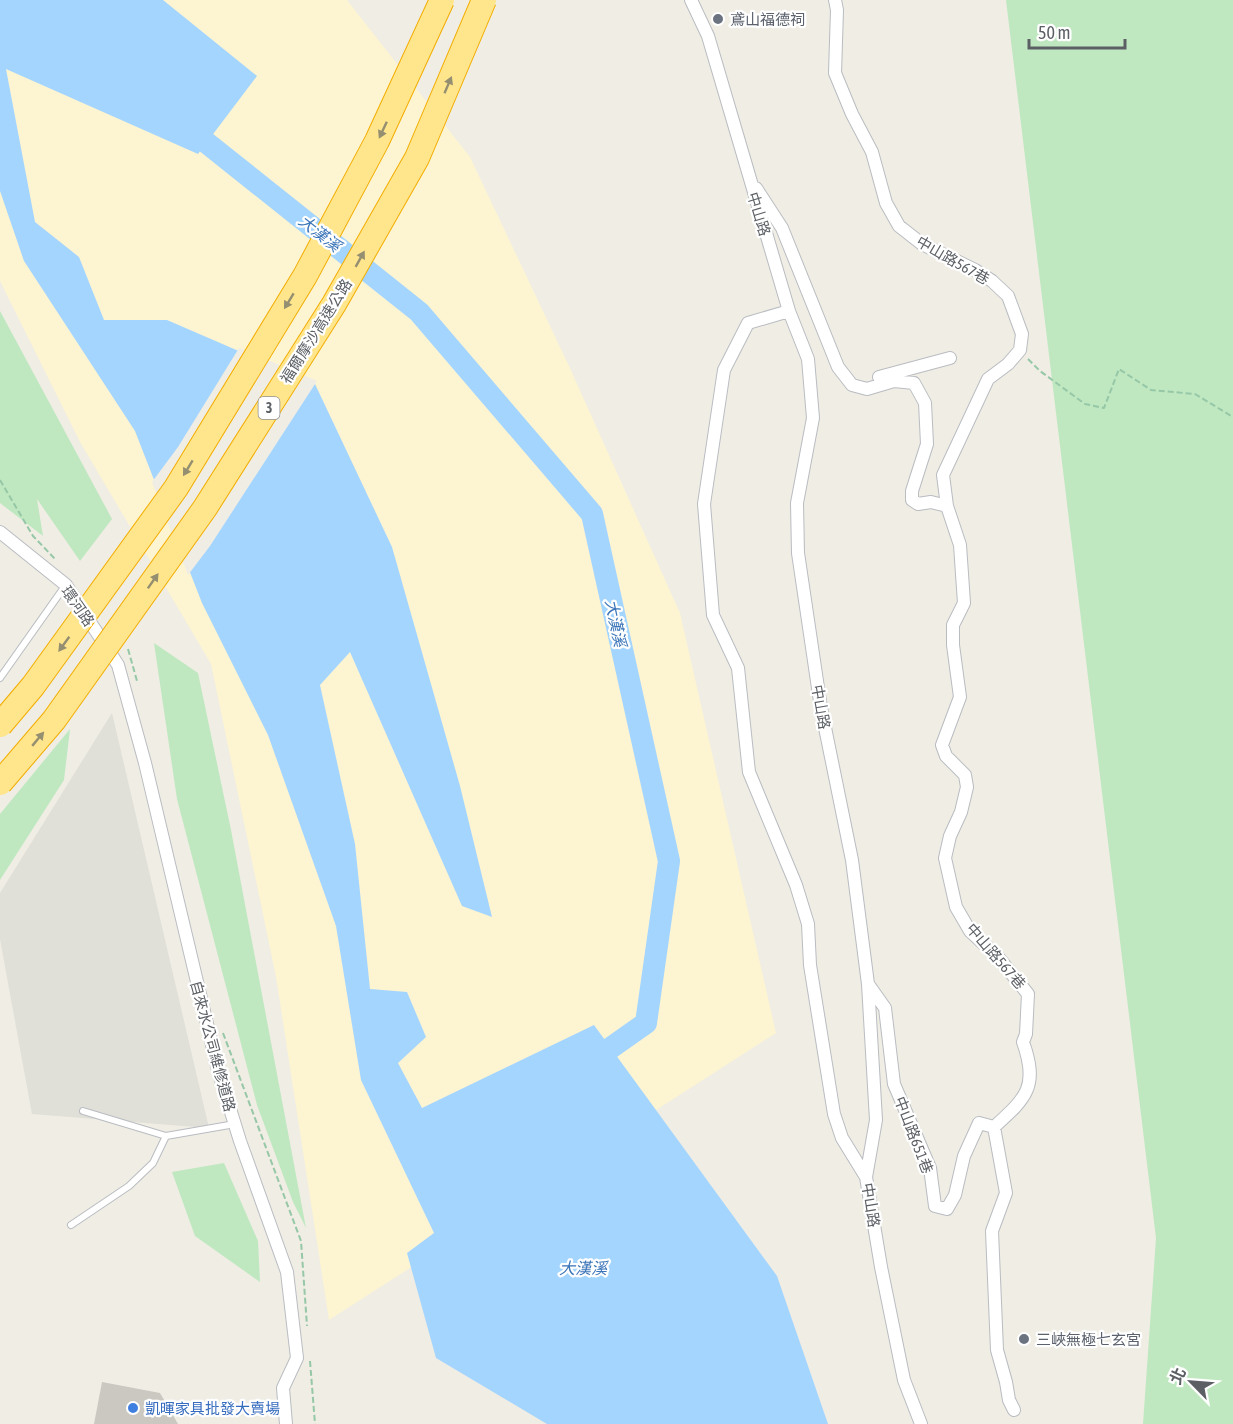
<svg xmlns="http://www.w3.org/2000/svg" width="1233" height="1424" font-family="'Asap Condensed','Noto Sans TC',sans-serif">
<rect width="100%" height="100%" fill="#efede4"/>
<!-- industrial -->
<path fill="#e0dfd8" d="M 112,713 L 209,1128 L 32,1114 L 0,939 L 0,893 Z"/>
<!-- green -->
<path fill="#bfe8c0" d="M 1006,0 L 1233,0 L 1233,1424 L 1143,1424 L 1156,1238 Z
M 0,311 L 112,519 L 80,561 L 37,499 L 43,536 L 0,503 Z
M 154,643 L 198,673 L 231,830 L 306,1228 L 293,1202 L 257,1105 L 177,799 Z
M 70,729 L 64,780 L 0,880 L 0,814 Z
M 224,1163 L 258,1241 L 260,1282 L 195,1236 L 172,1172 Z"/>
<!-- sand -->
<path fill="#fdf4d2" d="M 0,0 L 347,0 L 470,157 L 569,366 L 680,613 L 776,1033 L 329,1320 L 276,977 L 211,664 L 80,442 L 0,281 Z"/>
<!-- water -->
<path fill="#a4d5ff" d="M 0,0 L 163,0 L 257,76 L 198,154 L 6,69 L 35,222 L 79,257 L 104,320 L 167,320 L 315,384 L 392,547 L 460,786 L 492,917 L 462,906 L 350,652 L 320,685 L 355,844 L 370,989 L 407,992 L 426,1037 L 398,1063 L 422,1108 L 594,1025 L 777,1276 L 828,1424 L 547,1424 L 436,1358 L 407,1253 L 434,1233 L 361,1080 L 336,926 L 268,735 L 202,603 L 135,431 L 24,261 L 0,191 Z"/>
<!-- pier -->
<path fill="#efede4" d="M 239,348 L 317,381 L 210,546 L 188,575 L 152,482 L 178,447 Z"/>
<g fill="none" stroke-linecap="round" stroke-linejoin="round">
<!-- river -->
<path stroke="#a4d5ff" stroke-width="22" d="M 183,124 L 419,312 L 592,514 L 669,861 L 646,1023 L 585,1066"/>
</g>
<!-- building -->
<path fill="#cac8c1" d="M 102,1382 L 160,1393 L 178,1424 L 94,1424 Z"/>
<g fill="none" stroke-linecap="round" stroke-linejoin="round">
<!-- lane casing -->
<g stroke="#b9bcc1" stroke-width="8">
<path id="lane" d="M 0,678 L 65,586
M 83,1111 L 166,1136
M 71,1225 L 129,1186 L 153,1163 L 166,1136 L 235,1124"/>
</g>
<!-- street casing -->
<g stroke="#b9bcc1" stroke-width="14">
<path id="street" d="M 691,0 L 708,36 L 789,311 L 808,359 L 813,418 L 797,503 L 798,553 L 821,708 L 852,860 L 868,984 L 876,1120 L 866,1177 L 881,1267 L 904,1380 L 921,1424
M 835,0 L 837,10 L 835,73 L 852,114 L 872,152 L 886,203 L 899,226 L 922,244 L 975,270 L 992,281 L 1008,296 L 1022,334 L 1020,350 L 1008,364 L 988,379 L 943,475 L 947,506 L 960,545 L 964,603 L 953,625 L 953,645 L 960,697 L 942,745 L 946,756 L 965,775 L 967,787 L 961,812 L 950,836 L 945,858 L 956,907 L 970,931 L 998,957 L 1028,994 L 1026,1034 L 1023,1042 C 1039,1087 1026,1098 994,1127
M 756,188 L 782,228 L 838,367 L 852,385 L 867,389 L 894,381 L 914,383 L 925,403 L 927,444 L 912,491 L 912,500 L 918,504 L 931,502 L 947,506
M 789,311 L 748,323 L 724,370 L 704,504 L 713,615 L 738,668 L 749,772 L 796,885 L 808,924 L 810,965 L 834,1114 L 842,1138 L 866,1177
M 879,377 L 950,358
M 0,532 L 66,585 L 118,665 L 145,763 L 218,1070 L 240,1141 L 287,1272 L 297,1358 L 283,1388 L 286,1424
M 868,984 L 885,1008 L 894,1084 L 930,1168 L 935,1206 L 947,1209 L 955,1195 L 964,1156 L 979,1123 L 994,1127 L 1006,1193 L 992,1231 L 997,1350 L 1006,1382 L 1009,1400 L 1014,1410"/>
</g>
<!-- path -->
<path stroke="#96c7a6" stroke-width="2" stroke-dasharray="6 3" stroke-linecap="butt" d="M 1028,359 L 1040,371 L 1085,404 L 1104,408 L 1119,369 L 1151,390 L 1195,394 L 1233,417
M 0,480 L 33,536 L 55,559
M 128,649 L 137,681
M 223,1033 L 301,1241 L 307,1326
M 310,1361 L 315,1424"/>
<!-- lane -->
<use href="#lane" stroke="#fff" stroke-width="6"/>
<!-- street -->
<use href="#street" stroke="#fff" stroke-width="12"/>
<!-- highway-bridge casing -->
<g stroke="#f3ad00" stroke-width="26" stroke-linecap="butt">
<path id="highway-bridge" d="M 0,725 L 33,686 L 176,488 L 305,276 L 377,141 L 442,0
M 0,783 L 54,720 L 205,508 L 334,304 L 417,158 L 484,0"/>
</g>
<!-- highway-bridge -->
<use href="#highway-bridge" stroke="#ffe58b" stroke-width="24"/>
</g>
<!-- one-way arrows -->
<defs><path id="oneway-solid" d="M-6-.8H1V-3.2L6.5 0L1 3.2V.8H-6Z" transform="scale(1.5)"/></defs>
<g fill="#958f72">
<use href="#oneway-solid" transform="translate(448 85) rotate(-67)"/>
<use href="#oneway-solid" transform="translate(383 130) rotate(115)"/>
<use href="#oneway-solid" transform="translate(360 259) rotate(-61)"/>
<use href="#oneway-solid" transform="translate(289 301) rotate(121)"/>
<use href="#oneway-solid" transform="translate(188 468) rotate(121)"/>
<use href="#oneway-solid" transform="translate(153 581) rotate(-55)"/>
<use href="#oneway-solid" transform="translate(64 644) rotate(126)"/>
<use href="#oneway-solid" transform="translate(38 739) rotate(-50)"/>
</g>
<!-- markers -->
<g fill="#6b7280" stroke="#fff" stroke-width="2">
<circle cx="718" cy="19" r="6"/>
<circle cx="1024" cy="1339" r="6"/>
</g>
<circle fill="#3f7fe0" stroke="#fff" stroke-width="2" cx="133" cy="1408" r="6"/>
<g text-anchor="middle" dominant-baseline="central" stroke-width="4.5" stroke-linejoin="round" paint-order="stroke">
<!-- shield labels -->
<rect fill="#fff" stroke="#8d9093" stroke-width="1.5" x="258.5" y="397" width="21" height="22" rx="4.5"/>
<g font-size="14" font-weight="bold" fill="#5c6065">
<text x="269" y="408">3</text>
</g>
<!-- worship labels -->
<g font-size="15" fill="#5b616d" stroke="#fff" text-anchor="start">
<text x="730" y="19">鳶山福德祠</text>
<text x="1036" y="1339">三峽無極七玄宮</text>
</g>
<!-- street labels -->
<g font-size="15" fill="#5c6065" stroke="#fff">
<text transform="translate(759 214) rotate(73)">中山路</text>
<text transform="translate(953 260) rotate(30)">中山路567巷</text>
<text transform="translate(316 331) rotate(-58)">福爾摩沙高速公路</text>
<text transform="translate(78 606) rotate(55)">環河路</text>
<text transform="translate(821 707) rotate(80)">中山路</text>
<text transform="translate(996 956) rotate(49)">中山路567巷</text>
<text transform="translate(213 1046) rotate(75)">自來水公司維修道路</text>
<text transform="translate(914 1135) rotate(69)">中山路651巷</text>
<text transform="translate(871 1205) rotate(81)">中山路</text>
</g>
<!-- shop labels -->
<g font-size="15" fill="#366cbe" stroke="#fff" text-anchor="start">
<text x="145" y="1408">凱暉家具批發大賣場</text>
</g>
<!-- water labels -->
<g font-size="16" font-style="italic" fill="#3a74b8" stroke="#fff">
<text transform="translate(320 233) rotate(38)">大漢溪</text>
<text transform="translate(616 623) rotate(78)">大漢溪</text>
<text x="583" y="1268">大漢溪</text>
</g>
</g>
<!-- north arrow -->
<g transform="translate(1191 1382) rotate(295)" stroke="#ffffff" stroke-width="4.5" paint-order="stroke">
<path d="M0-4.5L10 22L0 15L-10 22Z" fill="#5c6065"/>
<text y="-9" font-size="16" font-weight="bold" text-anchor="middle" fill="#5c6065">北</text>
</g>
<!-- scale -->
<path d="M1029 39v9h96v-9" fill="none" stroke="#5c6065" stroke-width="3"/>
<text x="1038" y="39" font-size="18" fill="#5c6065" stroke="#ffffff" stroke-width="4.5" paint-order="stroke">50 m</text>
</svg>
